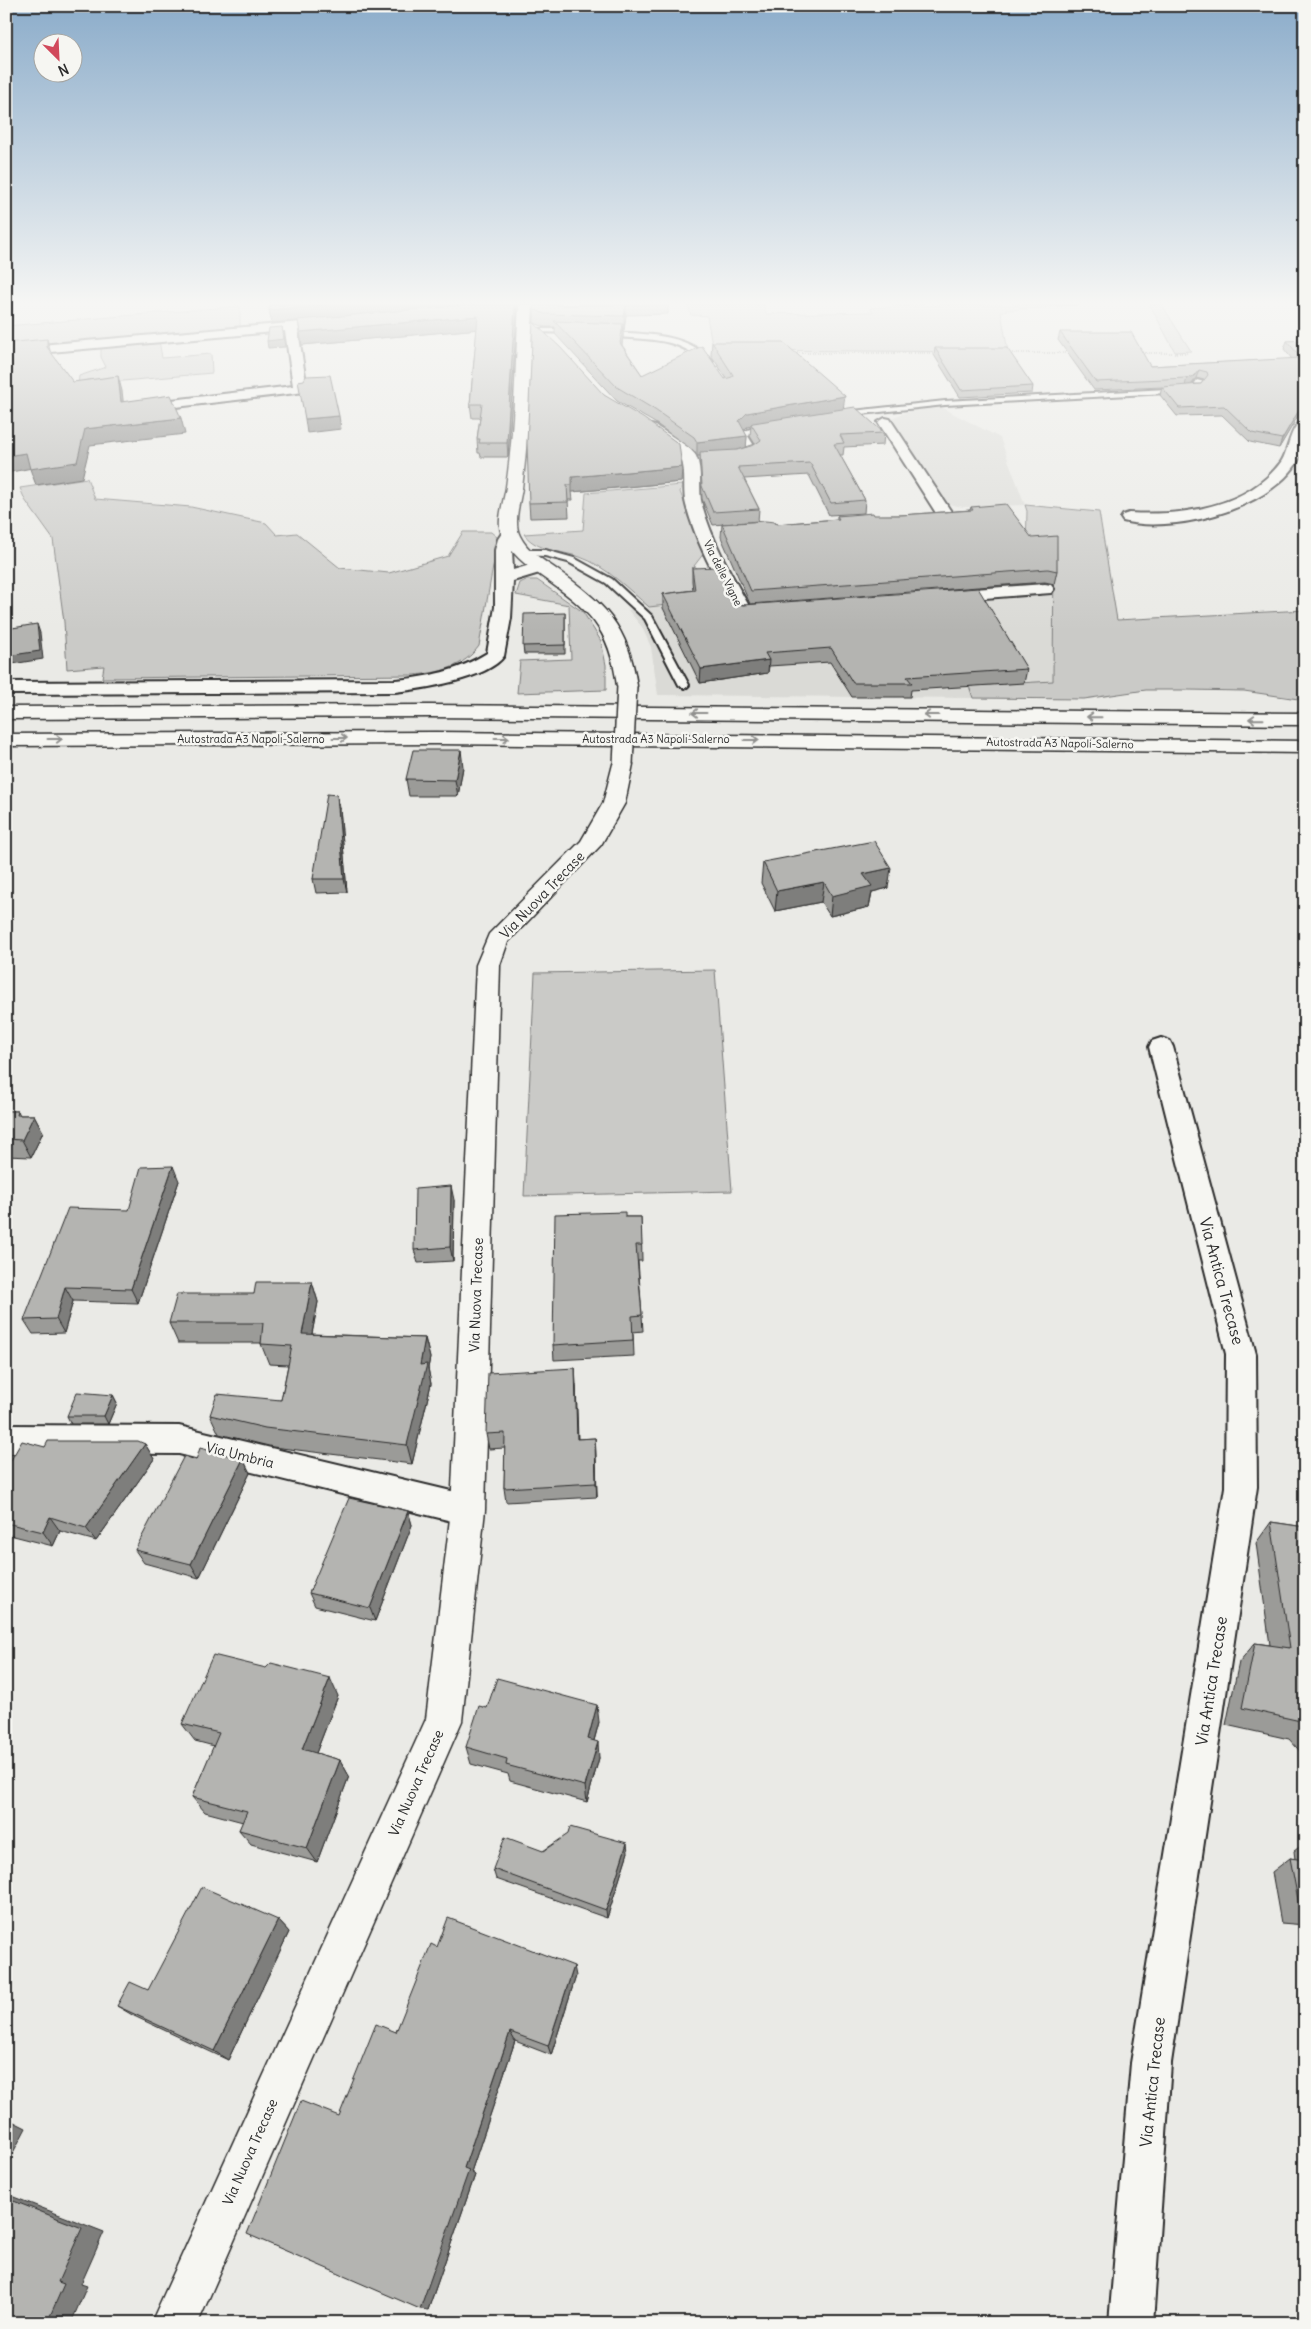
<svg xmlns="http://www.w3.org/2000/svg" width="1311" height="2329" font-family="Delius,sans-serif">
<rect width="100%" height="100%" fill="#eaeae6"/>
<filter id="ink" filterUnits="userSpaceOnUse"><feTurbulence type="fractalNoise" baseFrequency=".02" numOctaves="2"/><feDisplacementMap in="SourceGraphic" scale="10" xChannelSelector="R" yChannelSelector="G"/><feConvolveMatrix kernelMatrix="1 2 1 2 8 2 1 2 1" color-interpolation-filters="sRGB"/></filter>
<g filter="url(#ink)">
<!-- built -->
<path fill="#dadad6" d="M 939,406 L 1000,438 L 1025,505 L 963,507 L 948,504 L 940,499 L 889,419 L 919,407 Z
M 1054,549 L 1053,681 L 969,686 L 973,698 L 658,695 L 651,647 L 642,627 L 628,610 L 728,598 L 736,617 L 992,599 L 969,555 Z"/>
<!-- green -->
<path fill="#cacac7" stroke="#7a7a79" d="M 688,305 L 764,305 L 766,314 L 873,312 L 870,308 L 939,305 L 1080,305 L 1007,310 L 1001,312 L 1008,352 L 713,350 L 707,316 L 691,315 Z
M 1150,305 L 1162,305 L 1191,351 L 1175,352 Z
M 240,306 L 240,329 L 6,350 L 6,326 Z
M 159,340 L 162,358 L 211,354 L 212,373 L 78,385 L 79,376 L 106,367 L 101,357 L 101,345 Z
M 87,478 L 95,499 L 191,507 L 266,523 L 277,535 L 297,533 L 340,568 L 389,573 L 448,556 L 463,532 L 491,532 L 498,538 L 479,646 C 464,667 439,673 414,675 L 102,678 L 104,666 L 67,669 L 64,622 L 53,539 L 25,500 L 20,488 Z
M 682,485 L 680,492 L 704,553 L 694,566 L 716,580 L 728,598 L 649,607 C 629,590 606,566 580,557 C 562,551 536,551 524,534 L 583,530 L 586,493 Z
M 1025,505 L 1099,512 L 1117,620 L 1305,610 L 1305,700 L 1244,691 L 1188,690 L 1146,690 L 1084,699 L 973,698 L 969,686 L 1053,681 L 1054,550 L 1026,551 L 1027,511 Z
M 526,580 L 537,580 L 583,612 L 601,641 L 606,665 L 606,690 L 517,693 L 520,661 L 571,659 L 569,605 L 516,595 L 520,583 Z
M 715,970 L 732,1191 L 524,1196 L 535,973 Z"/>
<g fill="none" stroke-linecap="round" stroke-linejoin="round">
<!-- service casing -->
<g stroke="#2b2b2b" stroke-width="4">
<path id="service" d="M 539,329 L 573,329 L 576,331 L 573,333 L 537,332 L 536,331 Z
M 605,332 C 642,334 685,332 713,361 L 706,363 C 672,333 643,342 603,335 L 602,334 Z
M 1197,380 L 1204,382 L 1198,390 L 1185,392 L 945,405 L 843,416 L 839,414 L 843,412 L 945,401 L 1185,388 L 1193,386 Z
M 767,425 L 771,427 L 770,429 L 748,436 L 758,452 L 757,454 L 741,458 L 741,454 L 750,451 L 740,435 C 748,428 757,427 767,425 Z
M 524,550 L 545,550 L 574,558 L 612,579 L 652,616 L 689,685 L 687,687 L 684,688 L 679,685 L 645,619 L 606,583 L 568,562 L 545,556 L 521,555 L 520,553 Z"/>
</g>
<!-- minor casing -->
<g stroke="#2b2b2b" stroke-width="4">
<path id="minor" d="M 335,319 L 341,323 L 340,326 L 298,330 L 307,389 L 305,392 L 150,410 L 145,409 L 143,406 L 145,403 L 293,386 L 285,331 L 6,356 L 6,348 Z
M 885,418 L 890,419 L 952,513 L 950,516 L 938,516 L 936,513 L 878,422 Z
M 1305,420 C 1305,427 1306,436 1305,443 C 1292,505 1176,535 1123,521 L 1121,518 L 1123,515 L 1129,513 C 1182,516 1247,508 1281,462 C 1289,451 1290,423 1305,420 Z
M 651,425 L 656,426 C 666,433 690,446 696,456 C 703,471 698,490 702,505 C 712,541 731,574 749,606 L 776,606 L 779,610 L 776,614 L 743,617 L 737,616 L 734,612 C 716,578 696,543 686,505 C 682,490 687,473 681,458 L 646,432 L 644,429 L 646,426 Z
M 510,528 L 516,530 L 518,533 L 512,550 L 513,570 L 540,562 L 546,563 L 548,567 L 546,571 L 513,581 L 511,618 L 504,656 C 488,679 422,689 395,692 L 6,694 L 6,682 L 395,680 C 428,677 458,671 487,653 L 495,607 L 495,550 L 498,539 L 504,530 Z
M 1045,584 L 1051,585 L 1054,589 L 1051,593 L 946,601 L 940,600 L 937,596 L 940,592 L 946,591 Z
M 1161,1038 L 1170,1041 L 1173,1047 L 1256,1354 L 1257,1487 L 1171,2063 L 1153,2323 L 1109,2323 L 1131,2063 L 1225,1487 L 1226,1354 L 1149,1047 L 1152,1041 Z
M 6,1425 L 179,1426 L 468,1495 L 479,1500 L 484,1510 L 479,1520 L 468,1525 L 179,1454 L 6,1453 Z"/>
</g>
<!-- tertiary casing -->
<g stroke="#2b2b2b" stroke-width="3">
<path id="tertiary" d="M 519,305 L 533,305 C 530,365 530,428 522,488 C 520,502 513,523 520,536 C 527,551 543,560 556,569 C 604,603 629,626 637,686 L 634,690 L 627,692 L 620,690 L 617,686 C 610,627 588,609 541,576 C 526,565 510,553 502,535 C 496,522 504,501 506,487 C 515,427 515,365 519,305 Z
M 623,758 L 630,760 L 633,764 L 625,803 L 601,845 L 508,942 L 500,965 L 485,1510 L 462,1721 L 198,2323 L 151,2323 L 426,1719 L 451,1510 L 476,965 L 489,934 L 581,841 L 603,803 L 613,764 L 616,760 Z"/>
</g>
<!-- motorway casing -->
<g stroke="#2b2b2b" stroke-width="3">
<path id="motorway" d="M 429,705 L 1305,713 L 1305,725 L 429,717 L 6,719 L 6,707 Z
M 436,732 L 1305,741 L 1305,753 L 436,744 L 6,746 L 6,734 Z"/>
</g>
<!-- path -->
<path stroke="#2b2b2b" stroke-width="2" stroke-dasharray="0.5 2" stroke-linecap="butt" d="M 792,353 L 938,353
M 1007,353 L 1071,353
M 1139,353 L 1189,353"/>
<!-- service -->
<use href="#service" fill="#f6f6f2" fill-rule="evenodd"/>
<!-- minor -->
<use href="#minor" fill="#f6f6f2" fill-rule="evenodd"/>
<!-- tertiary -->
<use href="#tertiary" fill="#f6f6f2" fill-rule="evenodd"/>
<!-- motorway -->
<use href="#motorway" fill="#f6f6f2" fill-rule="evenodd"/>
<!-- tertiary-bridge casing -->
<g stroke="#2b2b2b" stroke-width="22" stroke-linecap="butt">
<path id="tertiary-bridge" d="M 623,764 L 627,686"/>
</g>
<!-- tertiary-bridge -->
<use href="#tertiary-bridge" stroke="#f6f6f2" stroke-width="19"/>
</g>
<!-- wall -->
<path fill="#9b9b98" stroke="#2b2b2b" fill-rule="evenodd" d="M 270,305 L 516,305 L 517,314 L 508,457 L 481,457 L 480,453 L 478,453 L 477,439 L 480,418 L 472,418 L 470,404 L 477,329 L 302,345 L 298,321 L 272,323 L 269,310 Z
M 534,305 L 668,305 L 668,314 L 626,315 L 624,330 L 623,330 L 623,337 L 622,345 L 642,375 L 727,379 L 711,355 L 712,342 L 844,408 L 884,433 L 883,445 L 844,447 L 843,455 L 840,455 L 865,500 L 864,513 L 829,515 L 809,475 L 744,479 L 759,509 L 758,521 L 713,525 L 702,499 L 700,456 L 697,456 L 694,451 L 655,423 L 617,401 L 555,334 L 555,327 L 545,327 L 534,323 ZM 751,426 L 750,436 L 755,444 L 746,447 L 747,436 L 743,430 L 747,427 Z
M 1060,332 L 1150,366 L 1292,359 L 1284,349 L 1287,341 L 1305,340 L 1305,404 L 1279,448 L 1250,442 L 1222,415 L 1177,416 L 1160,395 L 1162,387 L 1094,390 L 1058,340 ZM 1196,378 L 1204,380 L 1201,384 L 1192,384 Z
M 935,348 L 1033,386 L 1032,393 L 960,397 L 934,355 Z
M 604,395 L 682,467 L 681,482 L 572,492 L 573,500 L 568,500 L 569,517 L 530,518 L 529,503 Z
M 971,507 L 1032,538 L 1057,571 L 1054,584 L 1045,582 L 750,604 L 721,537 L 722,524 L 776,524 L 837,519 L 837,516 L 901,515 L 970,510 Z
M 692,568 L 736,603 L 1027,669 L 1024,683 L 911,690 L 910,697 L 852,697 L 830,662 L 769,666 L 768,673 L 700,683 L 663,608 L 663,594 L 693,590 L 692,581 Z
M 565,613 L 565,654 L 524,654 L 523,646 Z
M 463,767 L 458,796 L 409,796 L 406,779 Z
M 340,808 L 347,892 L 316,893 L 313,879 Z
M 763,862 L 888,888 L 872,892 L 869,907 L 830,916 L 821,902 L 775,911 L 761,883 Z
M 6,1111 L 18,1111 L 20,1115 L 34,1115 L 43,1132 L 31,1157 L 6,1156 Z
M 179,1181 L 138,1303 L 73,1301 L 64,1333 L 33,1334 L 24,1320 L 129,1210 Z
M 454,1200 L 453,1261 L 418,1263 L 414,1250 Z
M 625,1217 L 641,1217 L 642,1261 L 638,1261 L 642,1315 L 643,1331 L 633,1332 L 634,1356 L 554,1360 L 553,1345 Z
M 312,1282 L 318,1302 L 312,1334 L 425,1338 L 430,1358 L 428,1368 L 431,1384 L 412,1464 L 273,1447 L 219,1434 L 210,1415 L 281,1400 L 288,1365 L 269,1364 L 261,1344 L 261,1343 L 178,1343 L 169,1323 L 254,1294 Z
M 576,1384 L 578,1439 L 595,1438 L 597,1497 L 506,1502 L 504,1488 L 505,1448 L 489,1449 L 486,1434 Z
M 113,1395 L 117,1403 L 108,1424 L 71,1424 L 67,1416 Z
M 145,1444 L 154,1459 L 96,1541 L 60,1531 L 53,1546 L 6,1534 L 6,1467 L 45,1447 Z
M 243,1459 L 250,1473 L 199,1578 L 144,1563 L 135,1550 L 196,1460 Z
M 408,1511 L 412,1525 L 375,1621 L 315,1606 L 309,1593 Z
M 1271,1522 L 1305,1527 L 1305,1757 L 1289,1739 L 1226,1725 L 1239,1662 L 1255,1643 L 1270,1645 L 1256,1543 Z
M 338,1696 L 316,1753 L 340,1760 L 349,1776 L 317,1862 L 251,1844 L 239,1830 L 243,1822 L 205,1812 L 192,1797 L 214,1746 L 195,1741 L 182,1724 Z
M 487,1708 L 599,1722 L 594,1741 L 599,1758 L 587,1802 L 510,1781 L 508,1774 L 471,1764 L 466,1747 Z
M 1305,1843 L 1305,1925 L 1281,1923 L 1272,1872 L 1290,1858 L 1295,1859 L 1294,1851 Z
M 543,1851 L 628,1852 L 607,1918 L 496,1879 L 493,1869 Z
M 278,1920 L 289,1932 L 228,2060 L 134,2016 L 117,2006 L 148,1990 Z
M 437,1947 L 576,1976 L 551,2055 L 515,2041 L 471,2172 L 475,2175 L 428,2310 L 396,2032 Z"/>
<!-- shaded-wall -->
<path fill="#7e7e7c" stroke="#2b2b2b" d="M 326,305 L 480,305 L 272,323 L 269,310 Z
M 515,305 L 517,314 L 508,457 L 507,443 Z
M 626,305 L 626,315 L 624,330 L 624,316 Z
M 478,316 L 480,329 L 302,345 L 300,332 Z
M 623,324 L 623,337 L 620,356 L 620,343 Z
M 282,327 L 285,347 L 268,348 L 267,341 Z
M 47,339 L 51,354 L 47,347 Z
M 1199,370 L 1196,378 L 1192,384 L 1185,386 L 1187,378 Z
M 118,376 L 122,391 L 125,417 L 121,402 Z
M 845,396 L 843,410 L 751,424 L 751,426 L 747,427 L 738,435 L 739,421 L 747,413 Z
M 1305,400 L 1305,404 L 1279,448 L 1282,439 Z
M 339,416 L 341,429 L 307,433 L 305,419 Z
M 181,418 L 185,434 L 90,445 L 82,478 L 36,485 L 30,469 L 85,429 Z
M 747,436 L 746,450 L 697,456 L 697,442 Z
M 26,453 L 32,468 L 6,473 L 6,456 Z
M 682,467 L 681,482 L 572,492 L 572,477 Z
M 37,624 L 40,633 L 43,659 L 6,665 L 6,656 Z
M 769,660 L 768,673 L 700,683 L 701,669 Z
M 461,750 L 463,767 L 458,796 L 455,780 Z
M 337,795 L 340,808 L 347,892 L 344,879 Z
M 891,868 L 888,888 L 872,892 L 869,907 L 830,916 L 832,896 L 863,874 Z
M 824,882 L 821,902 L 775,911 L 777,891 Z
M 34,1115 L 43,1132 L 31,1157 L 22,1140 Z
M 173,1166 L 179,1181 L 138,1303 L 131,1289 Z
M 451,1186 L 454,1200 L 453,1261 L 450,1247 Z
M 312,1282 L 318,1302 L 308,1354 L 302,1334 Z
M 65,1287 L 73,1301 L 64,1333 L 56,1319 Z
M 425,1338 L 430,1358 L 428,1368 L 431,1384 L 412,1464 L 407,1445 L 420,1365 Z
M 575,1368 L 576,1384 L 578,1454 L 577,1439 Z
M 113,1395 L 117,1403 L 108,1424 L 104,1416 Z
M 595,1438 L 596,1453 L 597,1497 L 596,1483 Z
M 145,1444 L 154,1459 L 96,1541 L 86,1528 Z
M 243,1459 L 250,1473 L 199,1578 L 191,1564 Z
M 408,1511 L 412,1525 L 375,1621 L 370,1608 Z
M 50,1517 L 60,1531 L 53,1546 L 43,1532 Z
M 330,1678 L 338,1696 L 311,1766 L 302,1749 Z
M 597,1705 L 599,1722 L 590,1755 L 588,1739 Z
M 598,1742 L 599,1758 L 587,1802 L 585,1786 Z
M 340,1760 L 349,1776 L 317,1862 L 307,1848 Z
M 627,1843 L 628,1852 L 607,1918 L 606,1910 Z
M 278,1920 L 289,1932 L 228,2060 L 214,2051 Z
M 574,1966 L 576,1976 L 551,2055 L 548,2046 Z
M 510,2032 L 515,2041 L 471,2172 L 475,2175 L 428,2310 L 420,2309 L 464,2168 Z
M 6,2118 L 26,2128 L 6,2166 Z
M 6,2194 L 104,2232 L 81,2284 L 87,2286 L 71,2323 L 47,2323 L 58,2282 L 6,2198 Z
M 301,2321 L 314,2322 L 316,2323 L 305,2323 Z"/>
<!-- building -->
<path fill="#b4b4b1" stroke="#2b2b2b" d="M 270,305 L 326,305 L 269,310 Z
M 464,305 L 515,305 L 507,443 L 479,443 L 480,439 L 477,439 L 482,404 L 470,404 L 478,316 L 300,332 L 298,320 Z
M 534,305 L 626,305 L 624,316 L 545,314 L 533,309 Z
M 554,321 L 623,324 L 620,343 L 642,375 L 702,346 L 725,379 L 732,377 L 733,375 L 712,342 L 783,342 L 845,396 L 747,413 L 739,421 L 747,436 L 697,442 L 694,437 L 655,410 L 617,387 Z
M 533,322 L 560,347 L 604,395 L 643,418 L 679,444 L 682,467 L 572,477 L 572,485 L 567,485 L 568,502 L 529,503 L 527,443 Z
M 282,327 L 284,339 L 267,341 L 269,328 Z
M 1060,332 L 1131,332 L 1150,366 L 1301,358 L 1287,341 L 1305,340 L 1305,400 L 1282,439 L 1252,433 L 1224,406 L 1179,408 L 1162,387 L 1201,384 L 1208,375 L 1207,372 L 1199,370 L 1194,376 L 1187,378 L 1096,382 Z
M 47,339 L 47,347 L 73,382 L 118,376 L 121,402 L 171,395 L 181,418 L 85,429 L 77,462 L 30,469 L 26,453 L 6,456 L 6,343 Z
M 935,348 L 1007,348 L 1033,386 L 961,390 Z
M 330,375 L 339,416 L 305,419 L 298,381 L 304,380 L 306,376 Z
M 855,407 L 884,433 L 840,435 L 844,443 L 834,444 L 865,500 L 831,503 L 810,463 L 738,467 L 759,509 L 713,512 L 702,486 L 700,452 L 737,450 L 754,445 L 761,440 L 751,424 L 753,423 Z
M 1006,504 L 1032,538 L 1057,536 L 1057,571 L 1048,569 L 751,591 L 722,524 L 765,521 L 775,522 L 776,524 L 839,519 L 837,516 L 873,513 L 874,515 L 901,515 L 973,510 L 971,507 Z
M 717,567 L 736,603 L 743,605 L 978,588 L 1027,669 L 907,677 L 912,683 L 853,683 L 831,648 L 765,653 L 769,660 L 701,669 L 663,594 L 695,590 L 692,568 Z
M 565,613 L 565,645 L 523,646 L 524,614 Z
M 37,624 L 40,651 L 6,656 L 6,629 Z
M 413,750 L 461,750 L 455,780 L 406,779 Z
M 327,794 L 337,795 L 344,879 L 313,879 Z
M 874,841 L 891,868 L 863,874 L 872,886 L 832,896 L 824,882 L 777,891 L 763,862 Z
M 6,1111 L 18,1111 L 17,1115 L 34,1115 L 22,1140 L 6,1139 Z
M 173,1166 L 131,1289 L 65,1287 L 56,1319 L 24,1320 L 68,1208 L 129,1210 L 141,1167 Z
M 451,1186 L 450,1247 L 414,1250 L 415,1189 Z
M 625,1212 L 625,1217 L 641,1217 L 642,1245 L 636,1245 L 642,1315 L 632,1316 L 633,1340 L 553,1345 L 555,1214 Z
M 256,1282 L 312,1282 L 302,1334 L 425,1338 L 420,1365 L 427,1364 L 407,1445 L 265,1428 L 210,1415 L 217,1394 L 281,1400 L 292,1346 L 261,1344 L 263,1323 L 169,1323 L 177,1294 L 254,1294 Z
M 575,1368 L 577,1439 L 595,1438 L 596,1483 L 504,1488 L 505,1433 L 486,1434 L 488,1373 Z
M 77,1392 L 113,1395 L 104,1416 L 67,1416 Z
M 22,1441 L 45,1447 L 48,1441 L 138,1441 L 145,1444 L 86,1528 L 50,1517 L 43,1532 L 6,1523 L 6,1467 L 7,1467 Z
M 200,1448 L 243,1459 L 191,1564 L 135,1550 L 184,1456 L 196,1460 Z
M 349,1498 L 408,1511 L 370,1608 L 309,1593 Z
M 1271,1522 L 1305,1527 L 1305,1722 L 1242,1708 L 1255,1643 L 1290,1648 Z
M 213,1655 L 266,1668 L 271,1663 L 330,1678 L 302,1749 L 340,1760 L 307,1848 L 239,1830 L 247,1811 L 192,1797 L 219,1733 L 182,1724 Z
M 497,1678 L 597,1705 L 588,1739 L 598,1742 L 585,1786 L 506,1765 L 507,1759 L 466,1747 L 479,1706 L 487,1708 Z
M 570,1827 L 627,1843 L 606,1910 L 493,1869 L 505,1837 L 543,1851 L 568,1834 Z
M 1290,1858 L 1305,1860 L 1305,1911 L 1300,1910 Z
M 202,1887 L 278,1920 L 214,2051 L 117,2006 L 130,1982 L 148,1990 Z
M 448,1918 L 574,1966 L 548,2046 L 510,2032 L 464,2168 L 469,2170 L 420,2309 L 247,2234 L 301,2101 L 339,2116 L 376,2024 L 396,2032 L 431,1944 L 437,1947 Z
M 6,2198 L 82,2228 L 58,2282 L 64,2284 L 47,2323 L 6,2323 Z"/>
<!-- one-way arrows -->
<defs><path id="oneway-shaft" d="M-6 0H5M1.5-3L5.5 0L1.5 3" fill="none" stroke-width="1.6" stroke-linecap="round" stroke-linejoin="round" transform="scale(1.25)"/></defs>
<g stroke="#90908e">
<use href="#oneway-shaft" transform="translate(699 713) rotate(-180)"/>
<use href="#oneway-shaft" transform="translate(931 715) rotate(-180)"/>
<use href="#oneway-shaft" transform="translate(1094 717) rotate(-179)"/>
<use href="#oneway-shaft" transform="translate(1256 719) rotate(-179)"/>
<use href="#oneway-shaft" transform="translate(340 738)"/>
<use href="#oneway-shaft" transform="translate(502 738)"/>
<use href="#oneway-shaft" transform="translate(55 739)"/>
<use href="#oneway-shaft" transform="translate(752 740)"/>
</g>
</g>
<!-- sky -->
<linearGradient id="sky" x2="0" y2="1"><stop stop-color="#8bacca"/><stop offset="0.48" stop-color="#f6f6f4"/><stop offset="1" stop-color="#f6f6f4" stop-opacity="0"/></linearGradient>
<rect width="1311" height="631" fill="url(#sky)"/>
<g text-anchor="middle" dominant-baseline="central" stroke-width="5" stroke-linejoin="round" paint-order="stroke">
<!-- far-street labels -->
<g font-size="11" fill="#2b2b2b" stroke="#f6f6f2">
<text transform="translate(723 573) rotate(63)">Via delle Vigne</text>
<text x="251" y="739">Autostrada A3 Napoli-Salerno</text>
<text x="656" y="739">Autostrada A3 Napoli-Salerno</text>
<text transform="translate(1060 743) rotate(1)">Autostrada A3 Napoli-Salerno</text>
</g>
<!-- street labels -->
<g font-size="14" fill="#2b2b2b" stroke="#f6f6f2">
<text transform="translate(542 895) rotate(-46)">Via Nuova Trecase</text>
<text transform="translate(476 1295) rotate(-88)">Via Nuova Trecase</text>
<text transform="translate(240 1455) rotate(14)">Via Umbria</text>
<text transform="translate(416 1783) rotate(-66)">Via Nuova Trecase</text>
<text transform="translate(250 2152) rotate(-66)">Via Nuova Trecase</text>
</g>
<!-- near-street labels -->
<g font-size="16" fill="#2b2b2b" stroke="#f6f6f2">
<text transform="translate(1222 1281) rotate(75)">Via Antica Trecase</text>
<text transform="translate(1211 1681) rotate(-81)">Via Antica Trecase</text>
<text transform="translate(1152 2082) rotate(-84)">Via Antica Trecase</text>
</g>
</g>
<!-- margin -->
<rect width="1311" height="2329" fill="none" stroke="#f6f6f2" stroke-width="25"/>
<rect x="12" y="12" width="1286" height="2304" fill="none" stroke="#2b2b2b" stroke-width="2" filter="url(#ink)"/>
<!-- north arrow -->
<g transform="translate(58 58) rotate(156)"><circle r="24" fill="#f6f6f2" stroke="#a5a5a2"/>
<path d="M0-4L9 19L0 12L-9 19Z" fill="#d1495b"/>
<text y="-8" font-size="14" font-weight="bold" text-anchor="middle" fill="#2b2b2b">N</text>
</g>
</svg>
